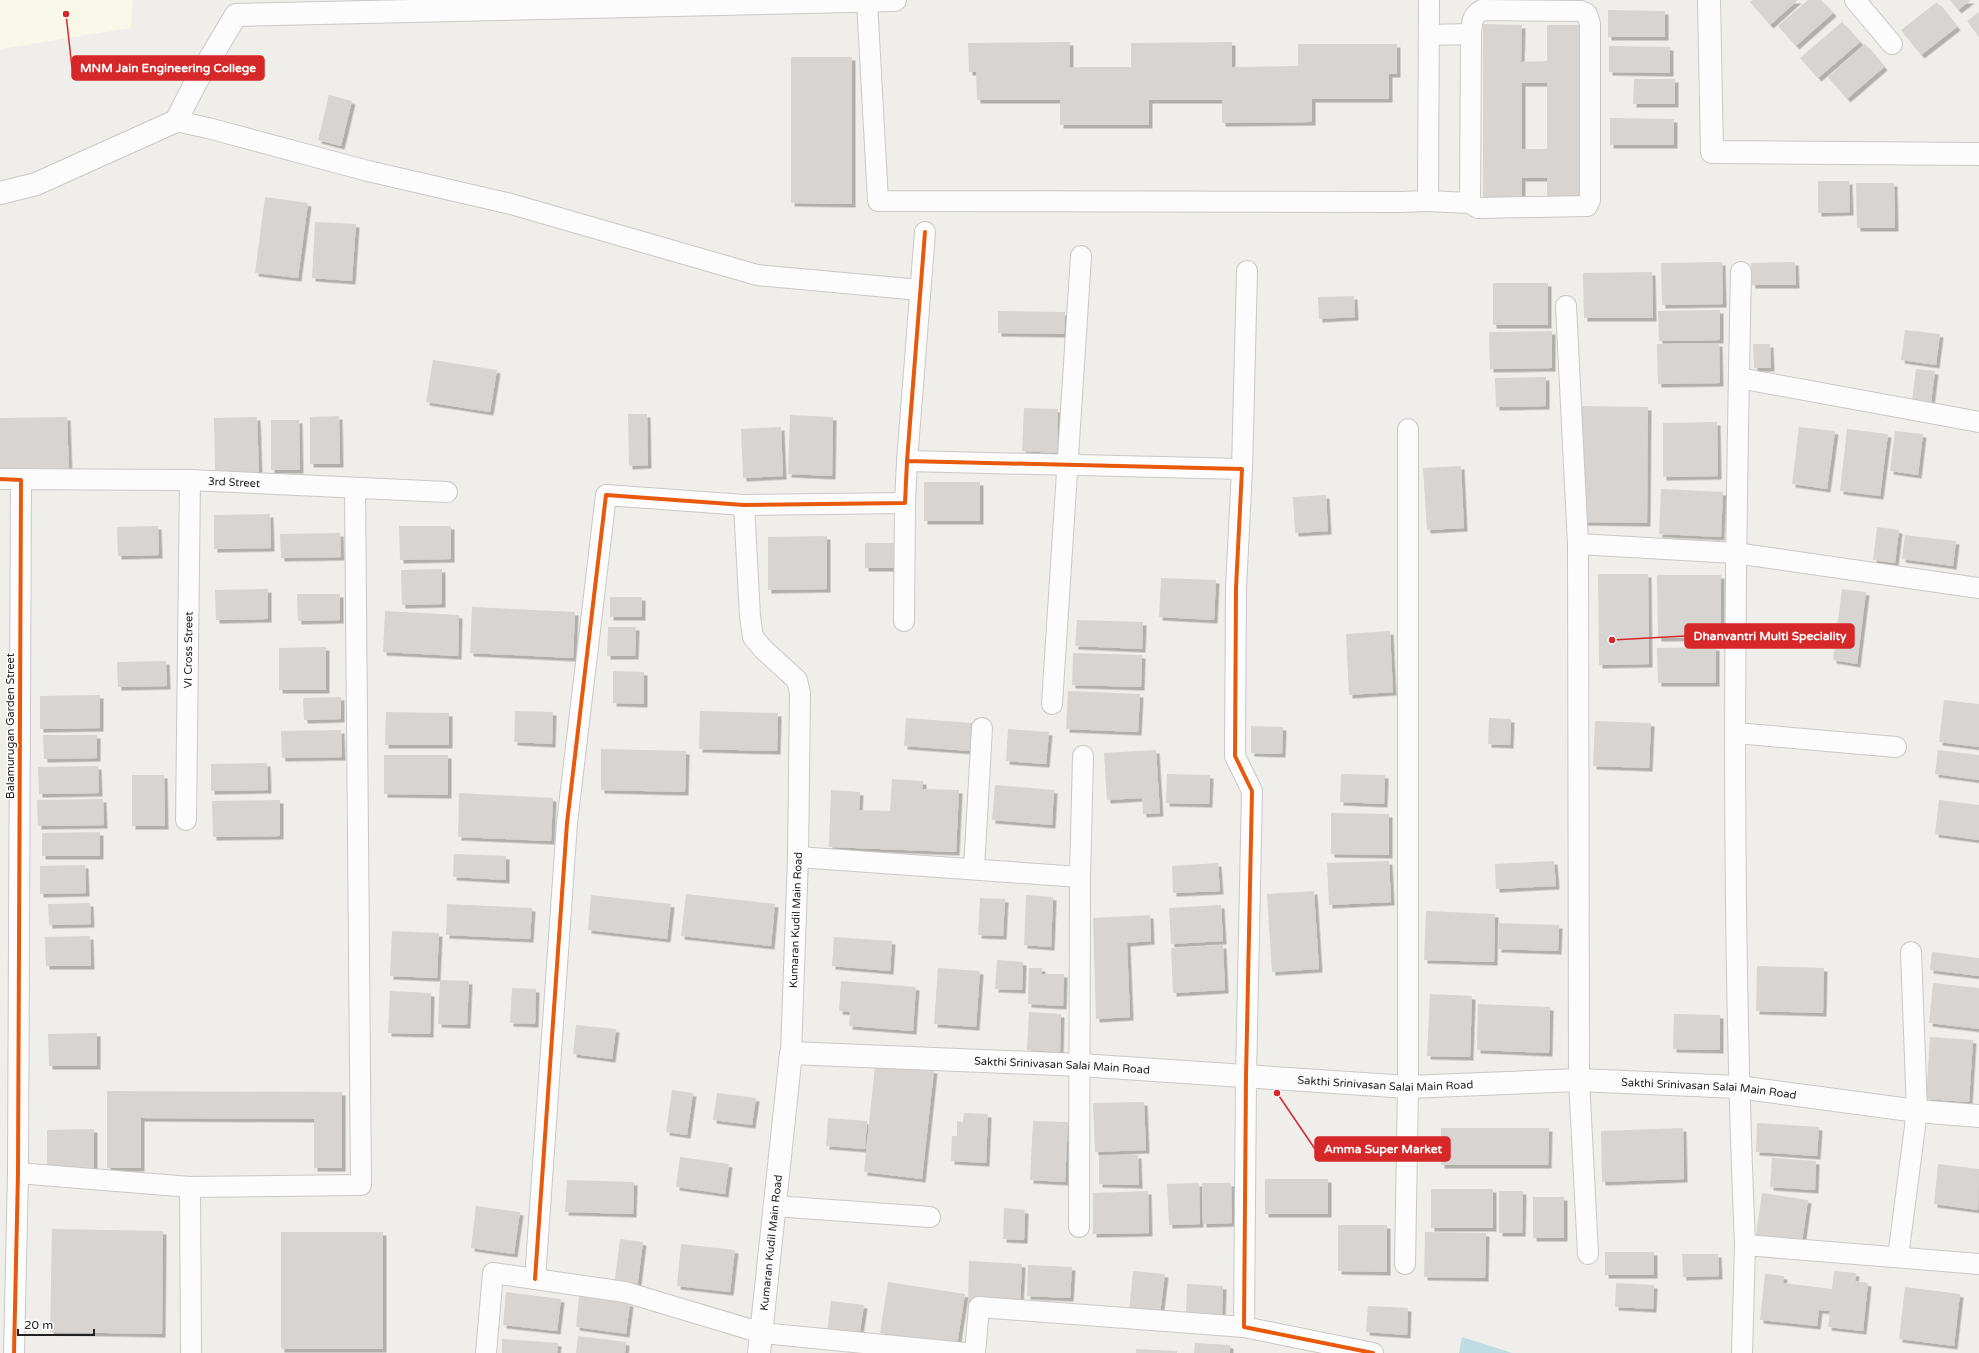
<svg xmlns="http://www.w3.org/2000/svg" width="1979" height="1353" font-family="'Varela Round',sans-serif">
<defs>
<filter id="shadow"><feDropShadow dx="3.5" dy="3.5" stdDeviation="0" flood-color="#0004"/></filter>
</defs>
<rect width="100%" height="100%" fill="#f0eeeb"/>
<!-- education -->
<path fill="#f8f7e8" d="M 0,0 L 133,0 L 131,28 L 0,49 Z"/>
<!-- water -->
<path fill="#bfdbe3" d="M 1462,1337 L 1512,1353 L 1459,1353 Z"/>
<!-- building -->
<path fill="#d7d4d2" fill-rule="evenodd" filter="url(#shadow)" d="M 1753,0 L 1798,0 L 1770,25 L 1750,2 Z
M 1808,0 L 1821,0 L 1833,13 L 1796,46 L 1778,26 Z
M 1950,0 L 1971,0 L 1958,10 Z
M 1937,2 L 1957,27 L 1921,55 L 1901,30 Z
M 1608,10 L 1665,11 L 1665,37 L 1608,37 Z
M 1979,12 L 1979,37 L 1967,21 Z
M 1842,22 L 1860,42 L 1818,78 L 1800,58 Z
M 1483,24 L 1522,25 L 1521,62 L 1547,61 L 1547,25 L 1583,25 L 1584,203 L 1547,202 L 1547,178 L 1522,178 L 1522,202 L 1483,202 ZM 1522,83 L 1547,83 L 1547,149 L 1522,149 Z
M 1070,42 L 1070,67 L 1131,67 L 1131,43 L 1232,42 L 1232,67 L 1298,66 L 1298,44 L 1397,44 L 1397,74 L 1389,74 L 1389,99 L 1312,99 L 1312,122 L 1222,123 L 1222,100 L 1149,100 L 1149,125 L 1060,125 L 1060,100 L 977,100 L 976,72 L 969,72 L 968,43 Z
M 1865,44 L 1884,67 L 1847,99 L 1828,77 Z
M 1609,46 L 1670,47 L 1670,73 L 1609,72 Z
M 791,57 L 852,57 L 852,204 L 791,203 Z
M 1634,79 L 1675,79 L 1675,104 L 1633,104 Z
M 329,95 L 352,101 L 341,146 L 318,140 Z
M 1610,118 L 1674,119 L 1674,145 L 1610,145 Z
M 1818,181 L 1849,181 L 1850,212 L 1818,213 Z
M 1856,183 L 1894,183 L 1895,228 L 1857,228 Z
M 265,197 L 308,203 L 298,278 L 255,273 Z
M 315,222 L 356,224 L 352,281 L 312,278 Z
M 1722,262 L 1723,304 L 1662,305 L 1661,263 Z
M 1795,262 L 1796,285 L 1752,285 L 1751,263 Z
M 1652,272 L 1653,318 L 1584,318 L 1583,273 Z
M 1493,283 L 1548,283 L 1548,325 L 1493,325 Z
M 1354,296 L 1355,317 L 1319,319 L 1318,297 Z
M 1720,310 L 1720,340 L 1659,341 L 1658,311 Z
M 998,311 L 1065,312 L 1064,334 L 998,333 Z
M 1905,330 L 1940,334 L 1936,365 L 1901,360 Z
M 1552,331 L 1552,368 L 1490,369 L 1489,332 Z
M 1719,343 L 1720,383 L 1658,384 L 1657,344 Z
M 1753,344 L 1770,344 L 1771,368 L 1754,368 Z
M 433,360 L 497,370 L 490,412 L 426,402 Z
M 1916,369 L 1935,371 L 1930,411 L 1911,409 Z
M 1546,377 L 1546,406 L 1496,407 L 1495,378 Z
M 1579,406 L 1648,407 L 1647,523 L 1578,522 Z
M 1024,408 L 1058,409 L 1057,453 L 1022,451 Z
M 628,414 L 647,414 L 648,465 L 629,466 Z
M 790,415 L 833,417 L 832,476 L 788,474 Z
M 339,416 L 340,464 L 310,464 L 310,417 Z
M 67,417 L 69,472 L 0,473 L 0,418 Z
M 257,417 L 259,472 L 215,472 L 214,418 Z
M 271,420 L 299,420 L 300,470 L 271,470 Z
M 1717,422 L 1718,476 L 1663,477 L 1663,423 Z
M 781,427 L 783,476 L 743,478 L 741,429 Z
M 1799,427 L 1835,431 L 1827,489 L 1792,484 Z
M 1847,429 L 1888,434 L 1880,496 L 1840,491 Z
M 1895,431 L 1923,434 L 1918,475 L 1890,471 Z
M 1461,466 L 1464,528 L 1427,530 L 1423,468 Z
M 924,482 L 980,482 L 980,521 L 924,521 Z
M 1661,489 L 1723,492 L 1721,537 L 1659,534 Z
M 1326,495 L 1328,531 L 1295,533 L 1293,497 Z
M 270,514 L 271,548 L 214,549 L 214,515 Z
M 158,526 L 159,555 L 118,556 L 117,527 Z
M 399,526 L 451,526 L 451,559 L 400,560 Z
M 1877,527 L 1899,530 L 1895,563 L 1873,560 Z
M 340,533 L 341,557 L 281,558 L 280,534 Z
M 1905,535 L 1956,541 L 1953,566 L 1902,559 Z
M 827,536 L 827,589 L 768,590 L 768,537 Z
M 865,543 L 895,543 L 896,568 L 865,568 Z
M 442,569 L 442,604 L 402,605 L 401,570 Z
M 1598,574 L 1648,574 L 1649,664 L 1599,665 Z
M 1657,575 L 1721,575 L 1721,637 L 1658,638 Z
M 1161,578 L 1216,580 L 1214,620 L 1159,617 Z
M 268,589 L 268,619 L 216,620 L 215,590 Z
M 1842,589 L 1866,592 L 1857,664 L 1833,660 Z
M 297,594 L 340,594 L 340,620 L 298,621 Z
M 610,597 L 642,597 L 642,617 L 610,617 Z
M 472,607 L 575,612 L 573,658 L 470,653 Z
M 385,611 L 459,615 L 458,656 L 383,652 Z
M 1077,620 L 1143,622 L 1142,649 L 1075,646 Z
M 608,627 L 636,627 L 635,656 L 607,656 Z
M 1390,631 L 1393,692 L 1349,695 L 1346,634 Z
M 326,647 L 326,690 L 279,690 L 279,648 Z
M 1716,647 L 1716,683 L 1658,683 L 1657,648 Z
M 1073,653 L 1142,655 L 1141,687 L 1072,685 Z
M 166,661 L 167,686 L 118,687 L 117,662 Z
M 613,671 L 644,672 L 644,704 L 613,703 Z
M 1068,691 L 1140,694 L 1138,732 L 1066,729 Z
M 100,695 L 100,728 L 40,729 L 40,696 Z
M 341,697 L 341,719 L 304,720 L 303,698 Z
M 1944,700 L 1979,704 L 1979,747 L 1939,742 Z
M 515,711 L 553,712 L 552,744 L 514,742 Z
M 700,711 L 778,713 L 777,751 L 699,749 Z
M 386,712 L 449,713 L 449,745 L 385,745 Z
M 906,718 L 973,723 L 971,751 L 904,746 Z
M 1489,718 L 1511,719 L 1510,745 L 1488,744 Z
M 1595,721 L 1651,723 L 1649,768 L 1593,766 Z
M 1251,726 L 1283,727 L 1282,754 L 1251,753 Z
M 1008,729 L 1049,732 L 1046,764 L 1006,761 Z
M 341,730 L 342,757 L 282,758 L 281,731 Z
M 43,735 L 97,735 L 97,758 L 44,759 Z
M 601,749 L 686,751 L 685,792 L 601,790 Z
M 1156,750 L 1160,813 L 1143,814 L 1142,798 L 1107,800 L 1104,753 Z
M 1938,750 L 1979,755 L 1979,780 L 1935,774 Z
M 384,755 L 448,755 L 448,795 L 384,794 Z
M 267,763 L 268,790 L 211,791 L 211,764 Z
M 98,766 L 99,793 L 39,794 L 38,767 Z
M 1167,774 L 1210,775 L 1209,804 L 1166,803 Z
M 1341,774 L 1385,775 L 1384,804 L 1340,802 Z
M 132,775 L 164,775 L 165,826 L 132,826 Z
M 892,779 L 923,781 L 923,789 L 959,790 L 956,852 L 829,847 L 831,790 L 860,792 L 859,810 L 890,811 Z
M 995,785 L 1054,790 L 1052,825 L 992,820 Z
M 459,793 L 553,798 L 551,841 L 458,837 Z
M 103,799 L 104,825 L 38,826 L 37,800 Z
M 280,800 L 280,836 L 213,837 L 212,801 Z
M 1939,800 L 1979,805 L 1979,840 L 1935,834 Z
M 1331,813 L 1389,814 L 1389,855 L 1331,854 Z
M 100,832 L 100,856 L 42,856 L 42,833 Z
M 454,854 L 506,856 L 506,880 L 453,877 Z
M 1389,861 L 1391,902 L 1329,905 L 1327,863 Z
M 1554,861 L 1556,886 L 1496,889 L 1495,864 Z
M 1218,863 L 1220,891 L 1173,893 L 1172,866 Z
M 85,865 L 86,893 L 40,894 L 40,866 Z
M 1314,891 L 1319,969 L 1272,972 L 1267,894 Z
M 686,894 L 775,904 L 771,946 L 681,936 Z
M 591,895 L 671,904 L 667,939 L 588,930 Z
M 1026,895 L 1053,897 L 1051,947 L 1024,945 Z
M 980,898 L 1005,899 L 1003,936 L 978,935 Z
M 90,903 L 91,924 L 49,925 L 48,904 Z
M 447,904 L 532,908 L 530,939 L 446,935 Z
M 1221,905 L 1223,941 L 1171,944 L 1169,908 Z
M 1426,911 L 1495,914 L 1494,962 L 1424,960 Z
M 1150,915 L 1151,941 L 1127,943 L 1130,1017 L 1096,1019 L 1093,918 Z
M 1499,923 L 1559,925 L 1558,951 L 1498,949 Z
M 392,931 L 439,933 L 437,978 L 390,976 Z
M 90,936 L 91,966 L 46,966 L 45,937 Z
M 834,937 L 892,941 L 890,971 L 832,966 Z
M 1223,945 L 1225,990 L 1173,993 L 1171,948 Z
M 1932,952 L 1979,958 L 1979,976 L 1930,970 Z
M 997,960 L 1023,962 L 1022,990 L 995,989 Z
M 1757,966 L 1824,968 L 1823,1013 L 1756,1011 Z
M 938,968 L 980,971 L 976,1027 L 934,1024 Z
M 1029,968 L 1042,968 L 1042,974 L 1064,974 L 1063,1006 L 1028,1004 Z
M 440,980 L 469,981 L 467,1025 L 438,1024 Z
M 841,981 L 916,987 L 913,1031 L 849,1026 L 850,1012 L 839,1011 Z
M 1933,983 L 1979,988 L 1979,1029 L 1929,1023 Z
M 512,988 L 536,989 L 535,1024 L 510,1023 Z
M 390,991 L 431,993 L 430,1034 L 388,1033 Z
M 1430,994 L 1472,996 L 1470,1057 L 1427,1056 Z
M 1478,1004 L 1550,1007 L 1549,1053 L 1477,1050 Z
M 1029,1012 L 1061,1014 L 1060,1052 L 1027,1050 Z
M 1674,1014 L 1720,1015 L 1720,1050 L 1673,1049 Z
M 576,1025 L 616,1029 L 612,1059 L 573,1054 Z
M 97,1033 L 97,1066 L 49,1066 L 48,1034 Z
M 1930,1037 L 1973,1040 L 1969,1102 L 1926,1099 Z
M 875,1066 L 934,1070 L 922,1179 L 864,1172 Z
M 672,1090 L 693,1093 L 687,1135 L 666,1132 Z
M 107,1091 L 342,1092 L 342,1168 L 314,1168 L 314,1119 L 141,1118 L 141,1168 L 107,1168 Z
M 717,1093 L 756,1098 L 752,1125 L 713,1120 Z
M 1144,1102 L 1146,1150 L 1095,1152 L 1093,1103 Z
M 964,1113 L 988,1114 L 986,1163 L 951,1161 L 952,1136 L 957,1136 L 957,1121 L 963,1122 Z
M 828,1118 L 867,1121 L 865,1149 L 826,1146 Z
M 1033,1121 L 1068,1122 L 1065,1182 L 1030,1180 Z
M 1757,1123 L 1819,1127 L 1817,1156 L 1756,1152 Z
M 1441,1128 L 1549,1128 L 1548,1165 L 1441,1165 Z
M 1683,1128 L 1684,1179 L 1602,1182 L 1601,1131 Z
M 94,1129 L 94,1170 L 47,1171 L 47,1130 Z
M 1099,1155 L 1138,1155 L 1139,1185 L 1099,1184 Z
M 680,1157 L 729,1164 L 725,1194 L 676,1187 Z
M 1772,1158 L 1816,1161 L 1815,1190 L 1770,1187 Z
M 1938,1164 L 1979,1169 L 1978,1210 L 1934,1204 Z
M 1265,1179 L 1328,1179 L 1328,1214 L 1265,1214 Z
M 567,1180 L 634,1182 L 633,1214 L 565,1212 Z
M 1199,1183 L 1200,1224 L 1169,1225 L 1167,1184 Z
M 1202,1183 L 1231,1183 L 1232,1223 L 1203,1224 Z
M 1431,1189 L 1493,1189 L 1493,1228 L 1431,1228 Z
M 1148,1191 L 1149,1233 L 1093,1234 L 1093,1193 Z
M 1499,1191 L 1523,1191 L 1522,1233 L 1499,1233 Z
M 1762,1193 L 1808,1200 L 1802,1242 L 1756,1235 Z
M 1533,1197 L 1564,1197 L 1564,1238 L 1533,1238 Z
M 476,1206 L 520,1212 L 514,1254 L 471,1248 Z
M 1004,1208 L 1025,1210 L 1024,1240 L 1003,1239 Z
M 1338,1225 L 1387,1225 L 1387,1272 L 1338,1271 Z
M 52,1229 L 163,1231 L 162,1334 L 50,1332 Z
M 281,1232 L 383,1232 L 383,1349 L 281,1349 Z
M 1425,1232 L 1486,1233 L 1485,1278 L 1424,1277 Z
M 620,1239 L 643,1242 L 637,1289 L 614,1286 Z
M 681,1244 L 735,1250 L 730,1292 L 677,1286 Z
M 1605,1252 L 1654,1252 L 1654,1275 L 1605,1275 Z
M 1682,1254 L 1718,1254 L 1719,1276 L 1683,1277 Z
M 969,1261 L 1022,1264 L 1020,1305 L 968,1303 Z
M 1028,1265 L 1072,1267 L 1070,1298 L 1027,1296 Z
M 1133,1271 L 1165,1274 L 1160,1314 L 1129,1311 Z
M 1834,1271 L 1856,1273 L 1855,1281 L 1868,1283 L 1863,1331 L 1828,1327 L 1830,1311 L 1819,1310 L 1817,1326 L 1760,1320 L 1765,1274 L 1784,1276 L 1783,1283 L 1832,1289 Z
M 888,1282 L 965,1294 L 957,1345 L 880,1333 Z
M 1616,1283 L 1654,1285 L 1653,1309 L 1615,1307 Z
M 1187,1284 L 1223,1286 L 1222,1315 L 1186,1313 Z
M 1905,1287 L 1960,1294 L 1954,1346 L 1899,1339 Z
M 506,1292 L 561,1299 L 557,1331 L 503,1325 Z
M 579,1296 L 630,1303 L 626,1334 L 576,1327 Z
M 831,1301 L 864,1305 L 859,1338 L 827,1333 Z
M 1368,1306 L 1408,1308 L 1407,1335 L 1366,1332 Z
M 578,1336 L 626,1342 L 625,1353 L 576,1353 Z
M 502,1339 L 558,1343 L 557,1353 L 502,1353 Z
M 1195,1343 L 1230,1345 L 1230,1353 L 1194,1353 Z
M 1136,1349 L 1177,1351 L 1177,1353 L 1136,1353 Z"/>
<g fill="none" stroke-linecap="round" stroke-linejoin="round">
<!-- minor casing -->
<g stroke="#c9c8c7" stroke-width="22">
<g id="minor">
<path d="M 1855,0 L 1892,44"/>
<path d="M 867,1 L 878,201 L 1400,202 L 1428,201 L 1429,0"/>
<path d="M 176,121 L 208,128 L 368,171 L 511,204 L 757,275 L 920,290"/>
<path d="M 1428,201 L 1470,203 L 1478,208 L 1587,206 L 1590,200 L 1590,24 L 1587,14 L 1581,11 L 1482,10 C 1471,16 1472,23 1471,34 L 1429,35"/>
<path d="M 1470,203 L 1471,34"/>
<path d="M 1741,272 C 1734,596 1731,921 1745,1245"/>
<path d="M 1566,306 L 1578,544 L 1735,553 L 1979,588"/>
<path d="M 1739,378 L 1979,422"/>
<path d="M 907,461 L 1242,469 L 1236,588 L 1235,756 L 1252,791 L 1246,1076 L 1244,1327 L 1373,1353"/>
<path d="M 1242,469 L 1247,271"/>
<path id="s1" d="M 0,479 L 190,480 L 447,492"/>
<path d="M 744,505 L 750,616 L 753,637 L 764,650 L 797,680 L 800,693 L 798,857 L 791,1053"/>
<path d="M 1578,544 L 1579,1080 L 1588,1254"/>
<path d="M 904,621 L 905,503"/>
<path d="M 1052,704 L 1081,256"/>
<path d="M 1736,733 L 1896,747"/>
<path id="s2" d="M 186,820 L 190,480"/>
<path d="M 798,857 L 1080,877"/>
<path d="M 974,869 L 982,728"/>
<path d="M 18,1173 L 190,1187 L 361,1185 L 355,488"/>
<path d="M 190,1187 L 191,1353"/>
<path d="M 774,1206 L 930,1217"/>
<path d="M 1079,1227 L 1080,877 L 1083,756"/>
<path d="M 1898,1257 L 1917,1111 L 1911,952"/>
<path d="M 1405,1264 L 1408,1087 L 1408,429"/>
<path d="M 535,1279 L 567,823 L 606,495 L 744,505 L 905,503 L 907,461 L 925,232"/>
<path d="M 14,1353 L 18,1173 L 21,480"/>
<path d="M 486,1353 L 493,1273 L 625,1292 L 762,1333 L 965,1353"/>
<path d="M 975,1353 L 979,1307 L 1244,1327"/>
<path d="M 1742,1353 L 1745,1245 L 1979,1264"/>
</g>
</g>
<!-- tertiary casing -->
<g stroke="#c9c8c7" stroke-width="24">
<g id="tertiary">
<path d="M 1709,0 L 1712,152 L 1979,154"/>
<path d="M 0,193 L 36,184 L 176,121 L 196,82 L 236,15 L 895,0"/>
<path id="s3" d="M 759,1353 L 791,1053 L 1080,1065 L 1408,1087 L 1579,1080 L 1738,1087 L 1917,1111 L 1979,1116"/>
</g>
</g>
<!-- minor -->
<use href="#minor" stroke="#fdfcfc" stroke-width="20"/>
<!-- tertiary -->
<use href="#tertiary" stroke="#fdfcfc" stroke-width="22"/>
<!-- cycleway casing -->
<g stroke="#fff" stroke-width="6">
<path id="cycleway" d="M 907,461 L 1242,469 L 1236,588 L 1235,756 L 1252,791 L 1246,1076 L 1244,1327 L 1373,1353
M 0,479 L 21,480 L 18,1173 L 14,1353
M 535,1279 L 567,823 L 606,495 L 744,505 L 905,503 L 907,461 L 925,232"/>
</g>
<!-- cycleway -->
<use href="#cycleway" stroke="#e8590c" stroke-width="4"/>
</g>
<g text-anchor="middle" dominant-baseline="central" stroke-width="3" stroke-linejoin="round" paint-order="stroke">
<!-- street labels -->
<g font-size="11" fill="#222" stroke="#fff">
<text stroke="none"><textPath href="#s1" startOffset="234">3rd Street</textPath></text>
<text stroke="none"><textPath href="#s2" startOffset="170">VI Cross Street</textPath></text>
<text transform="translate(10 726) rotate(-90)">Balamurugan Garden Street</text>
<text transform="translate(796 920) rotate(-88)">Kumaran Kudil Main Road</text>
<text stroke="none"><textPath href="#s3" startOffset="573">Sakthi Srinivasan Salai Main Road</textPath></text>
<text stroke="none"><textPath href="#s3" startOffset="897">Sakthi Srinivasan Salai Main Road</textPath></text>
<text stroke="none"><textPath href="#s3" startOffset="1221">Sakthi Srinivasan Salai Main Road</textPath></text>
<text stroke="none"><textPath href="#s3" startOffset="111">Kumaran Kudil Main Road</textPath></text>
</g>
</g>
<!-- callouts -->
<path fill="none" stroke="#d62828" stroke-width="1.5" d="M66 14L72 68M1612 640L1685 636M1277 1093L1315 1149"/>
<g fill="#d62828" stroke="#fff" stroke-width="1.5">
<circle cx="66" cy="14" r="4"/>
<circle cx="1612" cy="640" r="4"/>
<circle cx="1277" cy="1093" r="4"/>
</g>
<g fill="#d62828" stroke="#d62828" stroke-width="1.5">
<rect x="72" y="56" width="192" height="24" rx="4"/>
<rect x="1685" y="624" width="169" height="24" rx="4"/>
<rect x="1315" y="1137" width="135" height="24" rx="4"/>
</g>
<g font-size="12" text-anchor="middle" font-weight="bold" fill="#fff">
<text x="168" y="72">MNM Jain Engineering College</text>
<text x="1770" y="640">Dhanvantri Multi Speciality</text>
<text x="1383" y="1153">Amma Super Market</text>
</g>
<!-- scale -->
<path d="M18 1329v6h76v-6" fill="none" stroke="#222222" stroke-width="2"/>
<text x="24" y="1329" font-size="12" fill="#222222" stroke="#ffffff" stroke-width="3" paint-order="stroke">20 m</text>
</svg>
